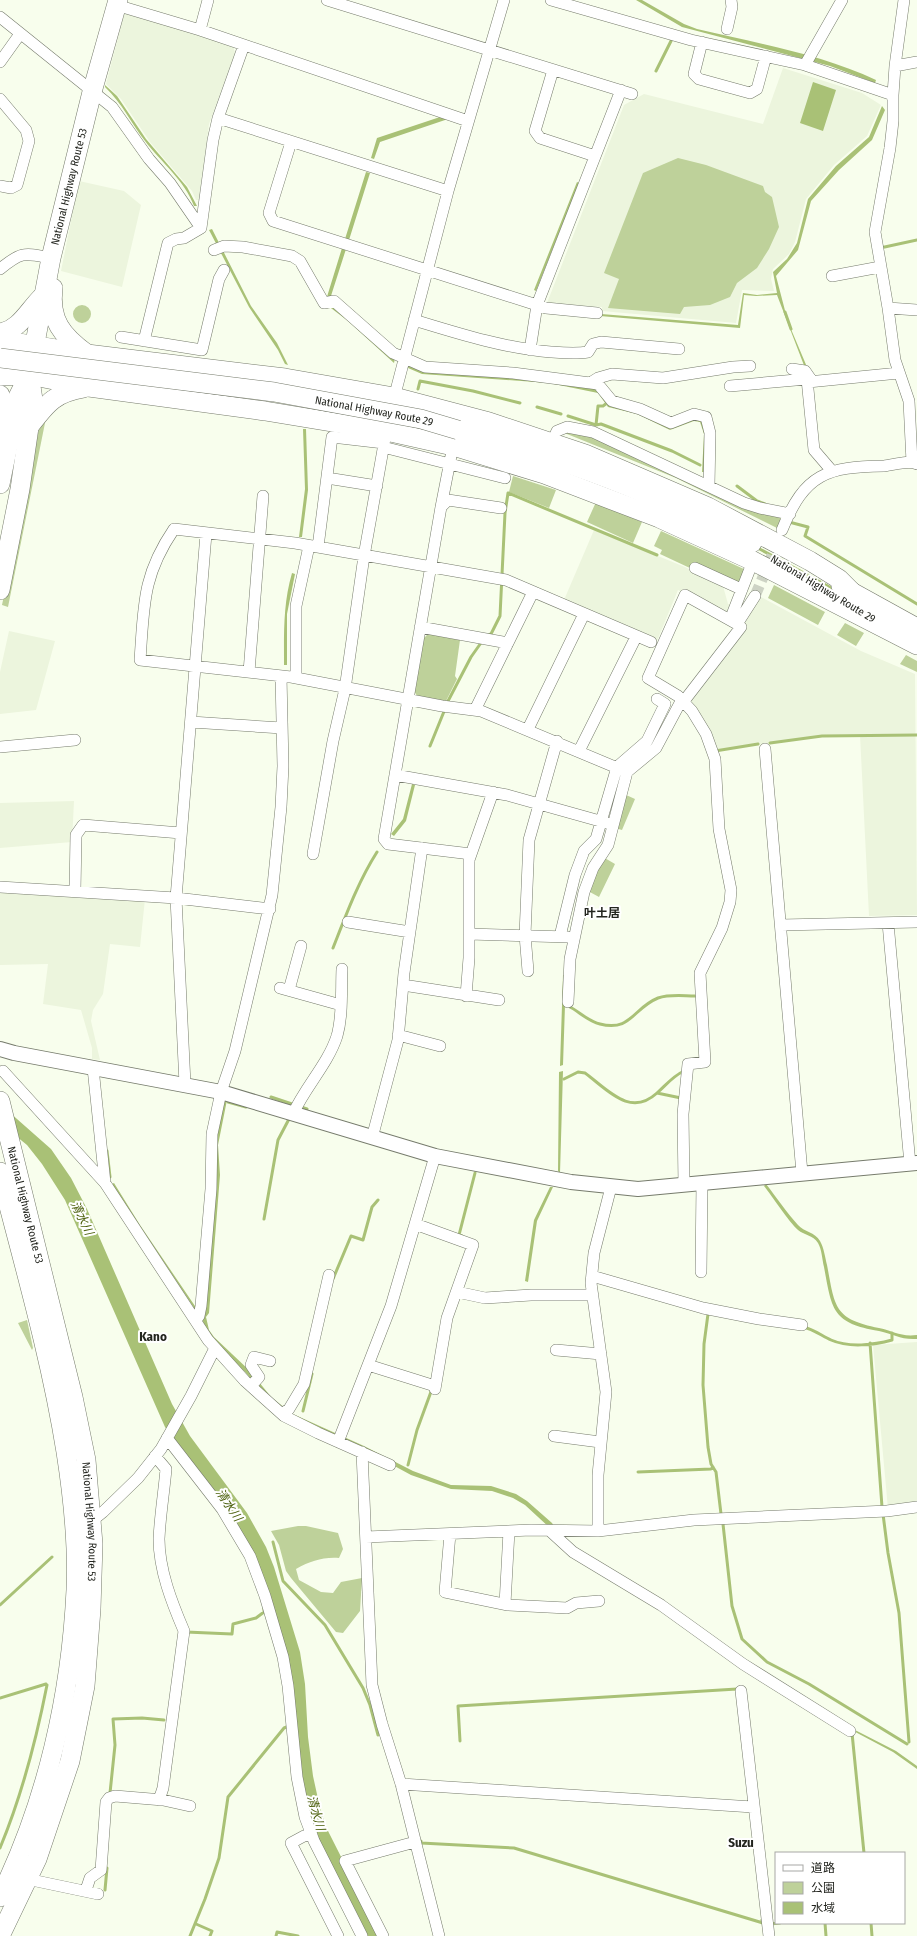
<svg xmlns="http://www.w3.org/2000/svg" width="917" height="1936" font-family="'Fira Sans Condensed','Noto Sans JP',sans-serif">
<rect width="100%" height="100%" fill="#f8feed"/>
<!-- built -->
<path fill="#ecf5dd" d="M 125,11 L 233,46 L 235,53 L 209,124 L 199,200 L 196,200 L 192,191 L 150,142 L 121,99 L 106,84 Z
M 783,68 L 862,93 L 881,105 L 867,136 L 834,165 L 806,199 L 795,242 L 789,254 L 773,269 L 771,279 L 774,291 L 742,290 L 736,323 L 602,311 L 602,307 L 547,303 L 624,105 L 644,94 L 763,124 Z
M 79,181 L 124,191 L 141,205 L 122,287 L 61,271 Z
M 594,530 L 685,567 L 723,586 L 728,604 L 732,606 L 727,616 L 678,590 L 657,641 L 564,600 Z
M 759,596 L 861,651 L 915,674 L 917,915 L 869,916 L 860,735 L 824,735 L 714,751 L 686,700 L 739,632 Z
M 9,631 L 55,641 L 36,710 L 0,714 L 0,672 Z
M 74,801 L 72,842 L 0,848 L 0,803 Z
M 0,890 L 145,899 L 140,947 L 110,944 L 103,994 L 93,1010 L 91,1021 L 100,1060 L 92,1059 L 92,1048 L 81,1010 L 43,1004 L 48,964 L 0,965 Z
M 917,1342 L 917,1505 L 888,1509 L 873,1345 Z"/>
<!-- green -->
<path fill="#bed19a" d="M 678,158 L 706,165 L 763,186 L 765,192 L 772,197 L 779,227 L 769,249 L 757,268 L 737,283 L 730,297 L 710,305 L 684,307 L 680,314 L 608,308 L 619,279 L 604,273 L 643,173 Z
M73 314a9 9 0 1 1 18 0a9 9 0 1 1-18 0Z
M 46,418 L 8,607 L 2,605 L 41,419 Z
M 562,432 L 592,436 L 784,517 L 779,529 L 676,478 Z
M 513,476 L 556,490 L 549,508 L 509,492 Z
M 596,502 L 642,522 L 633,543 L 587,522 Z
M 661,531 L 746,570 L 738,584 L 692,569 L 660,554 L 662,550 L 654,546 Z
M 774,585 L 825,612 L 818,625 L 768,598 Z
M 845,623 L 864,633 L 856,646 L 837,635 Z
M 428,634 L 460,640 L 455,676 L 457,679 L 446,701 L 417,696 L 414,691 L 424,638 Z
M 906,655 L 917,661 L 917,672 L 900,664 Z
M 624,794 L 635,799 L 622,830 L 615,828 Z
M 603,857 L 615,864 L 599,897 L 588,891 Z
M 27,1320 L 33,1348 L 32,1350 L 18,1323 Z
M 298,1526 L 306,1526 L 338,1533 L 343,1549 L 339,1558 C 322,1557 311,1561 296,1569 L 299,1580 L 321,1592 L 333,1593 L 341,1582 L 362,1578 L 360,1611 L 343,1633 L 336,1632 L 291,1578 L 286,1571 L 279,1545 L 271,1531 Z"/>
<!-- water -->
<path fill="#a9c176" d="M 636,0 L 642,0 L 684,24 L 697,29 C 756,43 822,54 876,80 L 875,83 L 830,66 L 682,27 Z
M 813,82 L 836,90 L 823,131 L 800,123 Z
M 105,85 L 117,96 L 146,139 L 187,187 L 197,206 L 194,206 C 185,181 161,162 145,141 C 131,123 122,103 105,87 Z
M 882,106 L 885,110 L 872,140 L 839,170 L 811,201 L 798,250 L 776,276 L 788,322 L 807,367 L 805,368 L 777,295 L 756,296 L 744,295 L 740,328 L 600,316 L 601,314 L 738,325 L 743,293 L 757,295 L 777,293 L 773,272 L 787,259 L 797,243 L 808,199 L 836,166 L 869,137 Z
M 443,116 L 448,119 L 380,142 L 374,159 L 371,158 L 377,138 Z
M 366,172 L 370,173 L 349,240 L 345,239 Z
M 577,182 L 579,183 L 536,291 L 534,290 Z
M 212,229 L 251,306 L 277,343 L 288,365 L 285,364 L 278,350 L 249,307 L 209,230 Z
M 342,248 L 346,249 L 330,299 L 395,358 L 394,363 L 348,321 L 327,305 L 326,300 Z
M 409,364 L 548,380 L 600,390 L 670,426 L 694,417 L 703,419 L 707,433 L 706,472 L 702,472 L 704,434 L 700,422 L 694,421 L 670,430 L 637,414 L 608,407 L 598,393 L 549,383 L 422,374 L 408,368 Z
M 303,429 L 306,429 L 308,490 L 302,537 L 299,537 L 305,489 Z
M 292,573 L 295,574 L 287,614 L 287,665 L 284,665 C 284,633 283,604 292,573 Z
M 412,784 L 415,785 L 406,821 L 394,836 L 391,834 L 403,819 Z
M 563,975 L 566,975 L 563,1065 L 560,1066 Z
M 563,1071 L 560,1173 L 558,1171 L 559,1072 Z
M 223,1100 L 227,1100 L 218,1145 L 220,1175 L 209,1313 L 206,1317 L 209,1330 L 214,1337 L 250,1371 L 272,1398 L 293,1414 L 364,1446 L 413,1471 L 451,1485 L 491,1486 L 516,1494 L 527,1501 L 552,1523 L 559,1534 L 576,1549 L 662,1601 L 758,1669 L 788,1686 L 855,1730 L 896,1751 L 917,1766 L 917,1769 L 893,1752 L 844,1726 L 750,1667 L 661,1603 L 645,1595 L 576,1552 L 525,1505 L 513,1498 L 492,1491 L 451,1489 L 411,1475 L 365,1450 L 288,1415 L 273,1404 L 245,1372 L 213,1342 L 205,1329 L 202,1317 L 205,1304 L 206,1273 L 214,1197 L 214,1139 Z
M 0,1104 L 51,1149 L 71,1178 L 87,1209 L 172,1404 L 190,1436 L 247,1513 L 266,1547 L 274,1567 L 300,1652 L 305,1684 L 308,1737 L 313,1776 L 320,1808 L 327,1829 L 381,1936 L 365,1936 L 317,1841 L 305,1805 L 293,1701 L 261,1574 L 165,1427 L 65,1200 L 42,1164 L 27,1145 L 0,1123 Z
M 114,1183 L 140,1225 L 197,1309 L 196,1311 L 112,1184 Z
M 766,1184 C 777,1198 787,1213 798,1225 C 804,1232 815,1232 820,1241 C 824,1248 825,1257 827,1265 C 835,1306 833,1319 879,1328 C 894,1331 900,1337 917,1335 L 917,1339 C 900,1340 894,1334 879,1331 C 832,1323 832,1310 824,1267 C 822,1259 822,1250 818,1243 C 813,1235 804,1235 798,1230 C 789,1222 772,1196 764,1186 Z
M 550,1187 L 553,1187 L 537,1221 L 528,1282 L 525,1281 L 534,1220 Z"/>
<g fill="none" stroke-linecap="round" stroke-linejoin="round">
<!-- stream -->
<path stroke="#a9c176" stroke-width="3" d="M 656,71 L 673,37
M 880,248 L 917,240
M 785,312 L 791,329
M 418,389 L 420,381 L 473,391 L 520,403
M 537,407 L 561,414
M 568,416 L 596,425 L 601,424 L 672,451 L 700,465
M 596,425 L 598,406 L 603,406 L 607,403
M 737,486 L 757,501 L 765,504
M 789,522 L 808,527 L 805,536 L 917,604
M 756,547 L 835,590
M 488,635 L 491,634 L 500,616 L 505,513 L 508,493 L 657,555
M 447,703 L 471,657 L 483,640
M 770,743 L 822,736 L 917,735
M 430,746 L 445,709
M 715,751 L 758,744
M 333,948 C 346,915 358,882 377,852
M 568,1006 C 579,1011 587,1021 600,1024 C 631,1032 633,1008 658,998 C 670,994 683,996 695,996
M 564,1079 L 578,1072 L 585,1073 C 607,1089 630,1118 657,1093 C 666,1085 673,1076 684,1071
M 657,1093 L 681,1098
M 271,1097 L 307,1109
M 228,1102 L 246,1107
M 107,1151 L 110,1177
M 264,1219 L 278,1140 L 289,1119
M 462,1236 L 459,1235 L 475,1173
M 333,1279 L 351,1236 L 363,1240 L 372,1207 L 378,1200
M 708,1314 L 704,1344 L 703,1385 L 708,1447 L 711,1464 L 716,1472 L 721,1514
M 803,1327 C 813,1329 822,1336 831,1340 C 849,1348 874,1345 892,1340 L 892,1333
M 870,1343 L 882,1507
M 303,1411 L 312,1374
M 408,1465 L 417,1430 L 432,1389
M 638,1472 L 711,1469 L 713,1467
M 883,1514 L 888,1553 L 899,1613 L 909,1742
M 723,1524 L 732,1606 L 742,1639 L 767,1662 L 809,1684 L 907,1744
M 273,1542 L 283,1581 L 325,1625 L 363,1688 L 370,1705 L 378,1735
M 0,1605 L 52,1557
M 186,1632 L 232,1634 L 233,1624 L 256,1618 L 264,1612 L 264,1608
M 0,1698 L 46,1684
M 852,1733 L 864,1853
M 460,1741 L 458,1706 L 737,1689 L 737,1692
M 110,1793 L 115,1745 L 113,1719 L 142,1718 L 164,1720
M 421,1841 L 421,1843 L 514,1848 L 763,1923 L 762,1920
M 0,1848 C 22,1795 36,1741 47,1685
M 105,1890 L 107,1868
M 825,1923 L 826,1936
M 871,1923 L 872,1936
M 196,1924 L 212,1931 L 210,1936
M 770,1924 L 780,1923
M 190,1936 L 205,1899 L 219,1858 L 228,1797 L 284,1728 L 289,1726
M 276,1936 L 277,1932 L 298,1936"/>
<!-- minor-tunnel -->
<path stroke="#cdd3c4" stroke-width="11" stroke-dasharray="11 5.5" stroke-linecap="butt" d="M 755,596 L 779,539"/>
<!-- minor casing -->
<g stroke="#767b6c" stroke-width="12">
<path id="minor" d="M 327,0 L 632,94
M 551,0 L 691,40 L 805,65
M 842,0 L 805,65 L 893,95
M 904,0 L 895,66 L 893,95 L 893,121 L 890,148 L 875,232 L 888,308 L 895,360 L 909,401 L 912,462
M 116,5 L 200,30 L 468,121
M 0,17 L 112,107 L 149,159 L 170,183 L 201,228
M 727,29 L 732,7 L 731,0
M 200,30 L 208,0
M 702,42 L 694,74 L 699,79 L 750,93 L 757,89 L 766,56
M 0,62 L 20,34
M 895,66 L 917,62
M 553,70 L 535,131 L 540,138 L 595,156
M 0,99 L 26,130 L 29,141 L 17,185 L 11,188 L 0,186
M 218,118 L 448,191
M 291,142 L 269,213 L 273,221 L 537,305 L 621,90
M 201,228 L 213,140 L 218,118 L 244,45
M 214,250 L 224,246 L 243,247 L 292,256 L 300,261 L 324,303 L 334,301 L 393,353 L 425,367 L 513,373 L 598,384 L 612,401 L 640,409 L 671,423 L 694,414 L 706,417 L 710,433 L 709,486
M 0,269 C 22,251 24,253 51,258
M 832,276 L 880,267
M 888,308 L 917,310
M 414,320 C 460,334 504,348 551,352 C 564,353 576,354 588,352 L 593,344 L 601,342 L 679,349
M 121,337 L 202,350 L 219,279 L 224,270
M 144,341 L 168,243 L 176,239 L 184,238 L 201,228
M 530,350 L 537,305 L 546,308 L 597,313
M 792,369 L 805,371 L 812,381
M 808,382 L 899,373
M 590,383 L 598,378 L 612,374 L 663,378 L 733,367 L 750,366
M 730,386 L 807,379 L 814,450 L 832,471
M 393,402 L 448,191 L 504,0
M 552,442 L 557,431 L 567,427 L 593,432 L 744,503 L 760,508 L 790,514
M 383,447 L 505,478
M 327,478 L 377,486
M 441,507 L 451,456
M 782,530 C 805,473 827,467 884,466 C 894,465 908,460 917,464
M 318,547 L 332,437 L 384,443
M 695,568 L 741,589
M 730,620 L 753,561
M 420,627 L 508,643
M 249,672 L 263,496
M 296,678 L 296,606 L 309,546
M 475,710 L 533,592
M 191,722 L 282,728
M 528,729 L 584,614
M 0,747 L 75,740
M 765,749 L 802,1173
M 579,751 L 636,637
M 627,772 L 481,711 L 442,706 L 291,677 L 140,660 C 144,606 142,576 174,529 L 295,543 L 506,580 L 651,642
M 395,775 L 507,795 L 607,823
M 313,854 L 333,741 L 345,689 L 364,556 L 387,427
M 471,854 L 388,844 L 384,839 L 441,507 L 448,500 L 501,508
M 0,887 L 176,898 L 270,909
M 75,891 L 76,835 L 83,825 L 181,833
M 348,922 L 410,932
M 888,923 L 910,1164
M 781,925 L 917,922
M 469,934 L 568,937
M 560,936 L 575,875 L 584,851 L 596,839 L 617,767 L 647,741 L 665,704 L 657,699
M 528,971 L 525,935 L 529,840 L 557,741
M 403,985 L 499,1000
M 280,988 L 341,1005
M 289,990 L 301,946
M 466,996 L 469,958 L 469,860 L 493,792
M 568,1002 L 570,959 L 584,892 L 593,868 L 608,845 L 627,772 L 656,748 L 680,703 L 684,701 L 741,627 L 737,624 L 755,596
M 398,1035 L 440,1046
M 93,1068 L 105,1183
M 3,1071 L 105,1183 L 208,1340 L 245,1381 L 284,1416 L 318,1433 L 390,1465
M 185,1084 L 176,898 L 206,534
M 293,1114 C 305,1087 328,1064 337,1036 C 343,1015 341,991 342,969
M 372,1138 L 398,1040 L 404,973 L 422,848
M 684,1185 L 683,1114 L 688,1064 L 705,1062 L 700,973 L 722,928 L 730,902 L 731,890 L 719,829 L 715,759 L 706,734 L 692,711 L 678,696 L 648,678 L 685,595 L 737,624
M 415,1224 L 473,1245 L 447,1318 L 435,1389
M 701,1272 L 702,1183
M 592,1276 L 703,1308 L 759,1319 L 802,1325
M 457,1292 L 485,1298 L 531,1295 L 593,1295
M 196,1320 L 199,1316 L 201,1306 L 211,1189 L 212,1134 L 221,1092 L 235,1051 L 272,895 L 281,807 L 283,766 L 281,676
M 556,1350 L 601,1354
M 368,1365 L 435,1386
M 251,1386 L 259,1377 L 251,1365 L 254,1357 L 270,1361
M 282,1414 L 289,1409 L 304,1384 L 329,1275
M 554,1436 L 600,1442
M 167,1438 L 222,1509 L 250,1556 L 265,1596 L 283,1657 L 288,1686 L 297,1777 L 305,1817 L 314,1841 L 362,1936
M 338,1442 L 391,1306 L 435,1156
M 362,1452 L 372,1685 L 382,1724 L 401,1784 L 439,1936
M 155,1456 L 166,1469 C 164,1492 160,1516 159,1539 C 159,1570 172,1603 184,1631 L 163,1788 L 159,1800
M 88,1524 L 103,1512 L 138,1478 L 161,1449 L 191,1396 L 215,1348
M 550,1531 L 573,1552 L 661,1605 L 743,1664 L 850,1731
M 598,1531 L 598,1475 L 606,1392 L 591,1283 L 594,1253 L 611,1187
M 450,1534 L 445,1592 L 508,1605 L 567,1608 L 576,1603 L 599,1601
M 366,1537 L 531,1530 L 598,1531 L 694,1520 L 887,1511 L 917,1507
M 505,1604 L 509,1531
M 741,1691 L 769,1936
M 401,1784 L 753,1807
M 312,1835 L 304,1836 L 291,1843 L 338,1936
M 22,1878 L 98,1894
M 86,1890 L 90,1878 L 101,1870 L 106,1802 L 109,1798 L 115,1796 L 163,1800 L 190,1806
M 383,1936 L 345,1861 L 415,1842"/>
</g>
<!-- tertiary casing -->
<g stroke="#767b6c" stroke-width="16">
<path id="tertiary" d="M 0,1049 L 14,1053 L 221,1092 L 435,1156 L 571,1182 L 638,1189 L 917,1163"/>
</g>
<!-- trunk casing -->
<g stroke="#767b6c" stroke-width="20">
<g id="trunk">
<path d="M 53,288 C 49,320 62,336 87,354"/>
<path d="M 0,333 C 20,330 29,309 43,296"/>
<path d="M 0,340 L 87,354 L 285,378 L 394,397 L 489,422 L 585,454 L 708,507 L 810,561 L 839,579 L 851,591"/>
<path d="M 0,376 L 29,375 L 89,387 L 265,411 L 386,431 L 453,446 L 544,474 L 659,518 L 753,561 L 917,645"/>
<path d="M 0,395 L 6,418 L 5,429"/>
<path d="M 31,424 C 48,402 55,393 84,388"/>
<path d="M 458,430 C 531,450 604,474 673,506 C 699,518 725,531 752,543"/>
<path id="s1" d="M 0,484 L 18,397 L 29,375 L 51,258 L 92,92 L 118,0"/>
<path d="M 841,586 L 917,628"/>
<path d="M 0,590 L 20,489 L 33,400 L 29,373"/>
<path id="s2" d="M 0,1101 L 73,1397 L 86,1460 L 93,1544 L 91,1609 L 85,1686 L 70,1761 L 37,1859 L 0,1936"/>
<path d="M 0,1172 C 24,1265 51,1358 66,1452 C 73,1497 78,1545 76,1590 C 71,1695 47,1802 0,1897"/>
</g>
</g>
<!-- minor -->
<use href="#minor" stroke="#fff" stroke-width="11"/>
<!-- tertiary -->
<use href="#tertiary" stroke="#fff" stroke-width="14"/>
<!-- trunk -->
<use href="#trunk" stroke="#fff" stroke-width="19"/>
<!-- trunk-bridge casing -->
<g stroke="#767b6c" stroke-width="20" stroke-linecap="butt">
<g id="trunk-bridge">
<path id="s3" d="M 0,358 L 274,392 L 421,419 L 458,430"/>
</g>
</g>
<!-- trunk-bridge -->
<use href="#trunk-bridge" stroke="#fff" stroke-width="19"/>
</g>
<g text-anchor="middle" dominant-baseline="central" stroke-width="4" stroke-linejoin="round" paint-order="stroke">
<!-- street labels -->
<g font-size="11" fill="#23251f" stroke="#fff">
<text stroke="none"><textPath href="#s1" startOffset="306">National Highway Route 53</textPath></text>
<text stroke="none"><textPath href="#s3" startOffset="378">National Highway Route 29</textPath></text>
<text transform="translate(823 589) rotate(31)">National Highway Route 29</text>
<text stroke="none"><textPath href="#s2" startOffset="107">National Highway Route 53</textPath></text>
<text stroke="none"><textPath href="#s2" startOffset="431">National Highway Route 53</textPath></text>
</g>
<!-- neighbourhood labels -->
<g font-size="12" font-weight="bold" fill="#23251f" stroke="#fff">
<text x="602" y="913">叶土居</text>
</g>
<!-- water labels -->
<g font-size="12" font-style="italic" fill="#4b5f0b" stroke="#fff">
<text transform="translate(82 1218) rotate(64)">清水川</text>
<text transform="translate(229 1505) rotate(56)">清水川</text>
<text transform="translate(316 1813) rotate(74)">清水川</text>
</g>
<!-- quarter labels -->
<g font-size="13" font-weight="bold" fill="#23251f" stroke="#fff">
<text x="153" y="1336">Kano</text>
<text x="741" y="1842">Suzu</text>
</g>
</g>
<!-- legend -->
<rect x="775" y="1852" width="130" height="72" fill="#ffffff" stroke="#a7a8a5"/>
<rect x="783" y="1865" width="20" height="6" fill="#ffffff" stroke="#a7a8a5"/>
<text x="811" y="1872" font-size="12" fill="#23251f">道路</text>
<rect x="783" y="1882" width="20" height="12" fill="#bed19a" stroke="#a7a8a5"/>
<text x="811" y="1892" font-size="12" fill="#23251f">公園</text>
<rect x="783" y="1902" width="20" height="12" fill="#a9c176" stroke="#a7a8a5"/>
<text x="811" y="1912" font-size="12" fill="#23251f">水域</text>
</svg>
